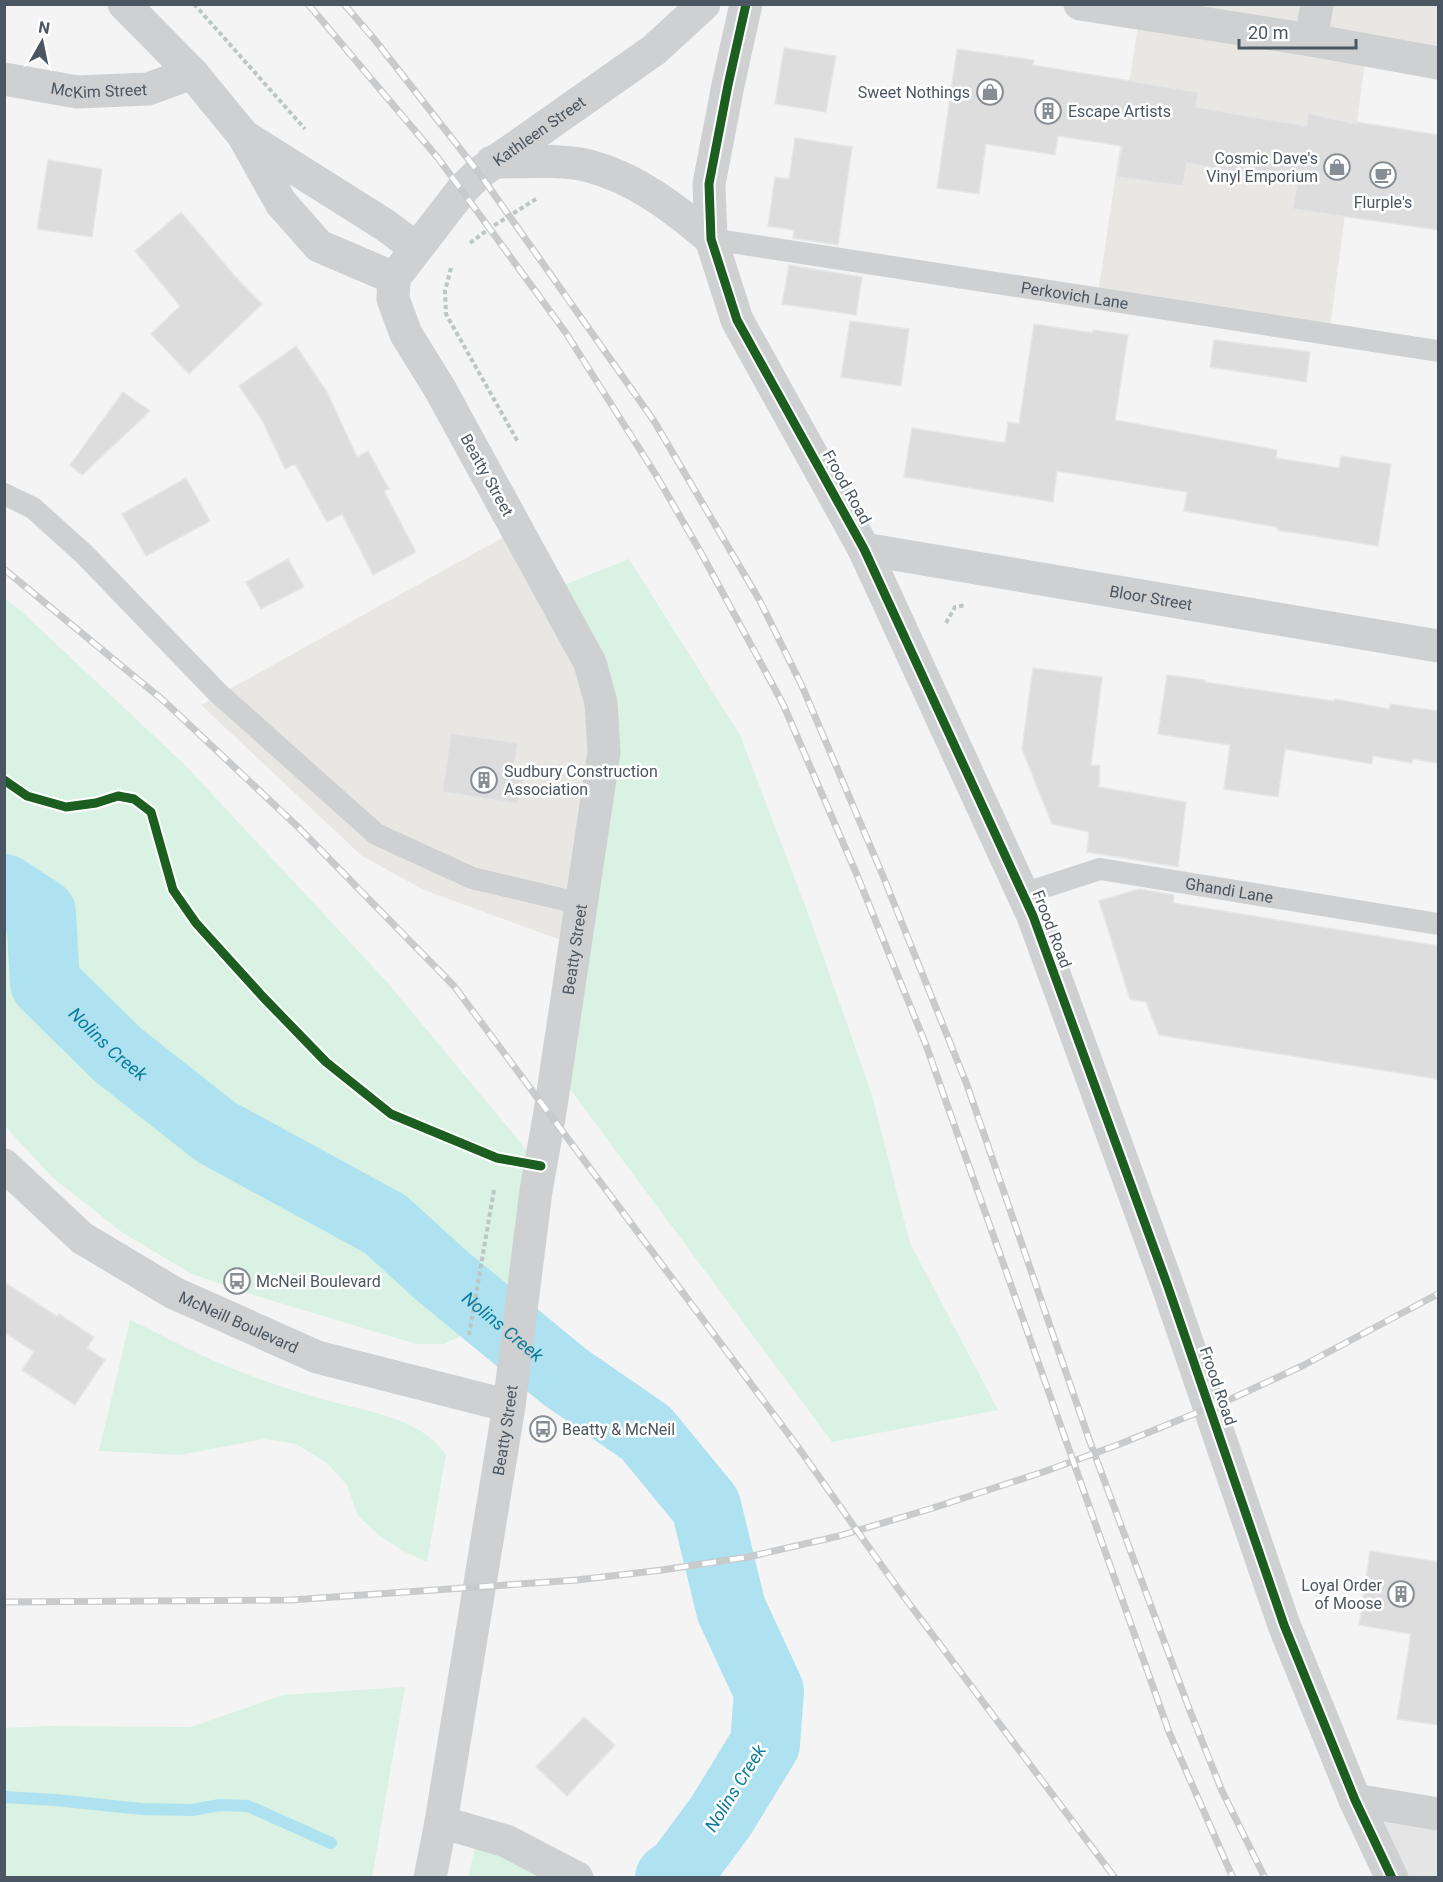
<svg xmlns="http://www.w3.org/2000/svg" width="1443" height="1882" font-family="Roboto,sans-serif">
<rect width="100%" height="100%" fill="#f4f4f4"/>
<!-- commercial -->
<path fill="#e8e7e3" d="M 1052,5 L 1438,5 L 1438,66 L 1366,54 L 1330,329 L 1098,294 L 1139,18 Z
M 520,528 L 604,700 L 566,942 L 424,890 L 362,856 L 201,705 Z"/>
<!-- education -->
<path fill="#e6e5e6" d="M 1371,1811 L 1438,1822 L 1438,1877 L 1403,1877 Z"/>
<!-- green -->
<path fill="#d9f2e3" d="M 629,559 L 740,735 L 809,916 L 871,1092 L 910,1243 L 998,1410 L 832,1442 L 561,1077 L 608,751 L 554,589 Z
M 4,598 L 20,610 L 186,766 L 387,982 L 534,1159 L 511,1337 L 468,1301 L 459,1337 L 444,1344 L 416,1344 L 257,1296 L 192,1274 L 123,1233 L 52,1177 L 5,1126 Z
M 130,1320 C 163,1335 195,1354 229,1367 C 257,1379 286,1388 315,1397 C 359,1411 418,1414 446,1455 L 427,1562 L 405,1552 L 380,1536 L 358,1516 L 347,1485 L 327,1463 L 296,1444 L 264,1439 L 180,1455 L 99,1451 Z
M 405,1687 L 372,1877 L 5,1877 L 5,1728 L 48,1726 L 191,1727 L 283,1695 Z
M 476,1843 L 557,1878 L 468,1878 Z"/>
<g fill="none" stroke-linecap="round" stroke-linejoin="round">
<!-- stream -->
<path stroke="#aee2f0" stroke-width="12" d="M 4,1797 L 55,1800 L 142,1809 L 192,1810 L 220,1805 L 248,1806 L 331,1843"/>
<!-- river -->
<path stroke="#aee2f0" stroke-width="70" id="s1" d="M 4,889 L 41,913 L 45,983 L 117,1054 L 216,1132 L 385,1224 L 441,1275 L 565,1377 L 646,1433 L 706,1506 L 731,1609 L 769,1691 L 765,1744 L 721,1816 L 681,1870 L 670,1878"/>
</g>
<!-- building -->
<path fill="#ddddde" stroke="#e5e6e7" stroke-width="1.5" d="M 784,48 L 836,56 L 826,112 L 775,104 Z
M 957,49 L 1034,60 L 1033,65 L 1198,92 L 1196,107 L 1306,126 L 1308,113 L 1356,124 L 1356,122 L 1438,135 L 1438,230 L 1293,209 L 1297,182 L 1187,163 L 1183,186 L 1117,177 L 1122,146 L 1058,136 L 1055,155 L 986,144 L 979,194 L 937,188 Z
M 795,138 L 852,147 L 838,245 L 793,238 L 794,230 L 768,226 L 775,177 L 789,179 Z
M 48,160 L 102,169 L 92,237 L 37,229 Z
M 181,212 L 233,274 L 262,304 L 189,374 L 151,334 L 180,306 L 135,251 Z
M 789,265 L 862,277 L 856,315 L 782,304 Z
M 850,321 L 909,329 L 901,386 L 841,377 Z
M 1034,324 L 1093,333 L 1093,330 L 1128,335 L 1115,420 L 1277,450 L 1276,458 L 1339,468 L 1341,456 L 1391,464 L 1378,546 L 1277,530 L 1277,527 L 1184,511 L 1187,492 L 1057,471 L 1053,502 L 904,477 L 912,428 L 1005,443 L 1008,422 L 1019,424 Z
M 1214,340 L 1310,352 L 1306,382 L 1210,367 Z
M 296,346 L 327,392 L 357,457 L 368,451 L 389,489 L 384,491 L 416,552 L 373,575 L 342,514 L 327,522 L 295,464 L 285,469 L 262,420 L 239,386 Z
M 123,392 L 150,411 L 82,475 L 70,465 Z
M 186,478 L 210,521 L 146,556 L 122,514 Z
M 288,559 L 304,587 L 261,609 L 246,582 Z
M 1033,668 L 1102,677 L 1091,765 L 1100,766 L 1099,787 L 1186,802 L 1178,867 L 1087,852 L 1089,832 L 1052,824 L 1022,749 Z
M 1167,675 L 1205,680 L 1204,682 L 1334,701 L 1335,699 L 1389,709 L 1390,704 L 1438,711 L 1438,763 L 1413,759 L 1412,763 L 1373,756 L 1372,764 L 1285,749 L 1278,797 L 1224,789 L 1230,745 L 1158,734 Z
M 451,733 L 518,743 L 514,767 L 525,768 L 519,804 L 442,792 Z
M 1139,889 L 1174,895 L 1173,903 L 1438,946 L 1438,1079 L 1159,1035 L 1146,1002 L 1130,999 L 1099,901 Z
M 4,1282 L 58,1317 L 59,1314 L 94,1337 L 87,1348 L 105,1360 L 75,1405 L 22,1370 L 34,1352 L 4,1332 Z
M 1370,1551 L 1438,1562 L 1438,1725 L 1397,1719 L 1411,1634 L 1359,1625 Z
M 584,1717 L 615,1745 L 567,1796 L 536,1767 Z"/>
<g fill="none" stroke-linecap="round" stroke-linejoin="round">
<!-- path -->
<path stroke="#bcc7c4" stroke-width="4" stroke-dasharray="4.5 3" stroke-linecap="butt" d="M 194,4 L 305,129
M 470,243 L 490,228 L 536,199
M 451,268 L 445,291 L 446,314 L 518,442
M 946,623 L 955,607 L 966,605
M 469,1335 L 494,1190"/>
<!-- service -->
<g stroke="#ced0d2" stroke-width="22">
<path id="s2" d="M 711,239 L 1438,351"/>
<path d="M 4,494 L 33,508 L 84,554 L 217,692 L 376,834 L 472,878 L 582,904"/>
<path id="s3" d="M 1023,894 L 1100,869 L 1438,924"/>
</g>
<!-- minor -->
<g stroke="#ced0d2" stroke-width="33">
<path d="M 124,4 L 192,73 L 243,135 L 281,203 L 319,246 L 394,278"/>
<path d="M 1311,40 L 1317,4"/>
<path id="s4" d="M 4,79 L 77,92 L 148,89 L 192,73"/>
<path d="M 247,138 L 385,225 L 416,248"/>
<path id="s5" d="M 864,549 L 1438,646"/>
<path d="M 1355,1800 L 1438,1814"/>
<path d="M 441,1822 L 506,1841 L 577,1878"/>
</g>
<!-- tertiary -->
<g stroke="#ced0d2" stroke-width="33">
<path d="M 746,4 L 728,85 L 709,184 L 711,239 L 737,320 L 864,549 L 1033,916 L 1167,1284 L 1284,1625 L 1355,1800 L 1392,1878"/>
<path d="M 1080,4 L 1311,40 L 1438,63"/>
<path d="M 492,162 C 519,162 564,159 589,166 C 636,178 675,209 711,239"/>
<path id="s6" d="M 4,1165 L 82,1238 L 174,1293 L 317,1357 L 509,1406"/>
<path id="s7" d="M 430,1878 L 441,1822 L 509,1406 L 536,1191 L 550,1112 L 604,752 L 601,703 L 590,663 L 440,389 L 406,334 L 393,299 L 394,278 L 462,190 L 479,173 L 654,50 L 704,4"/>
</g>
<!-- rail casing -->
<g stroke="#c9cacc" stroke-width="7">
<path id="rail" d="M 308,4 L 438,158 L 566,333 L 656,475 L 700,551 L 783,704 L 857,875 L 926,1045 L 1169,1732 L 1233,1878
M 344,4 L 375,40 L 479,173 L 654,421 L 760,601 L 802,686 L 883,876 L 967,1085 L 1090,1442 L 1190,1711 L 1222,1791 L 1265,1878
M 4,569 L 164,701 L 298,827 L 454,986 L 798,1447 L 899,1590 L 1115,1878
M 4,1602 L 291,1600 L 577,1580 L 662,1570 L 748,1557 L 839,1536 L 933,1508 L 1046,1471 L 1120,1444 L 1233,1398 L 1302,1366 L 1438,1294"/>
</g>
<!-- rail -->
<use href="#rail" stroke="#fff" stroke-width="4.5" stroke-dasharray="14" stroke-linecap="butt"/>
<!-- cycleway casing -->
<g stroke="#fff" stroke-width="13">
<path id="cycleway" d="M 746,4 L 728,85 L 709,184 L 711,239 L 737,320 L 864,549 L 1033,916 L 1167,1284 L 1284,1625 L 1355,1800 L 1392,1878
M 4,780 L 27,796 L 66,807 L 96,803 L 118,796 L 134,799 L 151,812 L 173,890 L 196,923 L 263,997 L 326,1062 L 391,1114 L 497,1158 L 541,1166"/>
</g>
<!-- cycleway -->
<use href="#cycleway" stroke="#1b5e20" stroke-width="9"/>
</g>
<!-- icons -->
<defs>
<g id="shop-ring" transform="scale(1.35)"><circle r="9.5" fill="#fff" stroke="#868d94" stroke-width="1.5"/><path d="M-5-2.5h2.3a2.7 3.5 0 0 1 5.4 0H5L5.5 6h-11ZM-1.5-2.5h3a1.5 2.3 0 0 0-3 0Z" fill="#868d94"/></g>
<g id="building-ring" transform="scale(1.35)"><circle r="9.5" fill="#fff" stroke="#868d94" stroke-width="1.5"/><path d="M-4-6H4V6H1V3H-1V6H-4ZM-2.5-4.3h1.7v1.8h-1.7ZM.8-4.3h1.7v1.8H.8ZM-2.5-1h1.7V.8h-1.7ZM.8-1h1.7V.8H.8Z" fill="#868d94"/></g>
<g id="cafe-ring" transform="scale(1.35)"><circle r="9.5" fill="#fff" stroke="#868d94" stroke-width="1.5"/><path d="M-5.5-4.5H6V0H3Q3 3.5 0 3.5H-2.5Q-5.5 3.5-5.5 0ZM3-3.2v2h1.7v-2ZM-6 4.5H4V6H-6Z" fill="#868d94"/></g>
<g id="bus-ring" transform="scale(1.35)"><circle r="9.5" fill="#fff" stroke="#868d94" stroke-width="1.5"/><path d="M-5-6H5V4H4V6H2V4H-2V6H-4V4H-5ZM-3.5-4V0h7V-4ZM-3.5 1.2v1.5H-2V1.2ZM2 1.2v1.5H3.5V1.2Z" fill="#868d94"/></g>
</defs>
<g fill-rule="evenodd">
<use href="#shop-ring" x="990" y="92"/>
<use href="#building-ring" x="1048" y="111"/>
<use href="#shop-ring" x="1337" y="167"/>
<use href="#cafe-ring" x="1383" y="175"/>
<use href="#building-ring" x="484" y="780"/>
<use href="#bus-ring" x="237" y="1281"/>
<use href="#bus-ring" x="543" y="1429"/>
<use href="#building-ring" x="1401" y="1594"/>
</g>
<g text-anchor="middle" dominant-baseline="central" stroke-width="5" stroke-linejoin="round" paint-order="stroke">
<!-- street labels -->
<g font-size="16" fill="#4a5661" stroke="#fff">
<text stroke="none"><textPath href="#s4" startOffset="96">McKim Street</textPath></text>
<text stroke="none"><textPath href="#s7" startOffset="1874">Kathleen Street</textPath></text>
<text stroke="none"><textPath href="#s2" startOffset="368">Perkovich Lane</textPath></text>
<text transform="translate(487 475) rotate(61)">Beatty Street</text>
<text transform="translate(847 487) rotate(61)">Frood Road</text>
<text stroke="none"><textPath href="#s5" startOffset="291">Bloor Street</textPath></text>
<text stroke="none"><textPath href="#s3" startOffset="212">Ghandi Lane</textPath></text>
<text transform="translate(1052 929) rotate(69)">Frood Road</text>
<text stroke="none"><textPath href="#s7" startOffset="940">Beatty Street</textPath></text>
<text stroke="none"><textPath href="#s6" startOffset="285">McNeill Boulevard</textPath></text>
<text transform="translate(1218 1386) rotate(71)">Frood Road</text>
<text stroke="none"><textPath href="#s7" startOffset="454">Beatty Street</textPath></text>
</g>
<!-- poi labels -->
<g font-size="16" fill="#4a5661" stroke="#fff" text-anchor="start">
<text x="970" y="92" text-anchor="end">Sweet Nothings</text>
<text x="1068" y="111">Escape Artists</text>
<text x="1318" y="158" text-anchor="end">Cosmic Dave's<tspan x="1318" dy="18">Vinyl Emporium</tspan></text>
<text x="1383" y="202" text-anchor="middle">Flurple's</text>
<text x="504" y="771">Sudbury Construction<tspan x="504" dy="18">Association</tspan></text>
<text x="256" y="1281">McNeil Boulevard</text>
<text x="562" y="1429">Beatty &amp; McNeil</text>
<text x="1382" y="1585" text-anchor="end">Loyal Order<tspan x="1382" dy="18">of Moose</tspan></text>
</g>
<!-- water labels -->
<g font-size="18" font-style="italic" fill="#0c7c9b" stroke="#fff">
<text stroke="none"><textPath href="#s1" startOffset="202">Nolins Creek</textPath></text>
<text stroke="none"><textPath href="#s1" startOffset="690">Nolins Creek</textPath></text>
<text transform="translate(735 1788) rotate(-58)">Nolins Creek</text>
</g>
</g>
<!-- border -->
<rect width="1443" height="1882" fill="none" stroke="#4a5661" stroke-width="12"/>
<!-- north arrow -->
<g transform="translate(42 42) rotate(9)" stroke="#ffffff" stroke-width="4.5" paint-order="stroke">
<path d="M0-4.5L10 22L0 15L-10 22Z" fill="#4a5661"/>
<text y="-9" font-size="16" font-weight="bold" text-anchor="middle" fill="#4a5661">N</text>
</g>
<!-- scale -->
<path d="M1239 39v9h117v-9" fill="none" stroke="#4a5661" stroke-width="3"/>
<text x="1248" y="39" font-size="18" fill="#4a5661" stroke="#ffffff" stroke-width="4.5" paint-order="stroke">20 m</text>
</svg>
